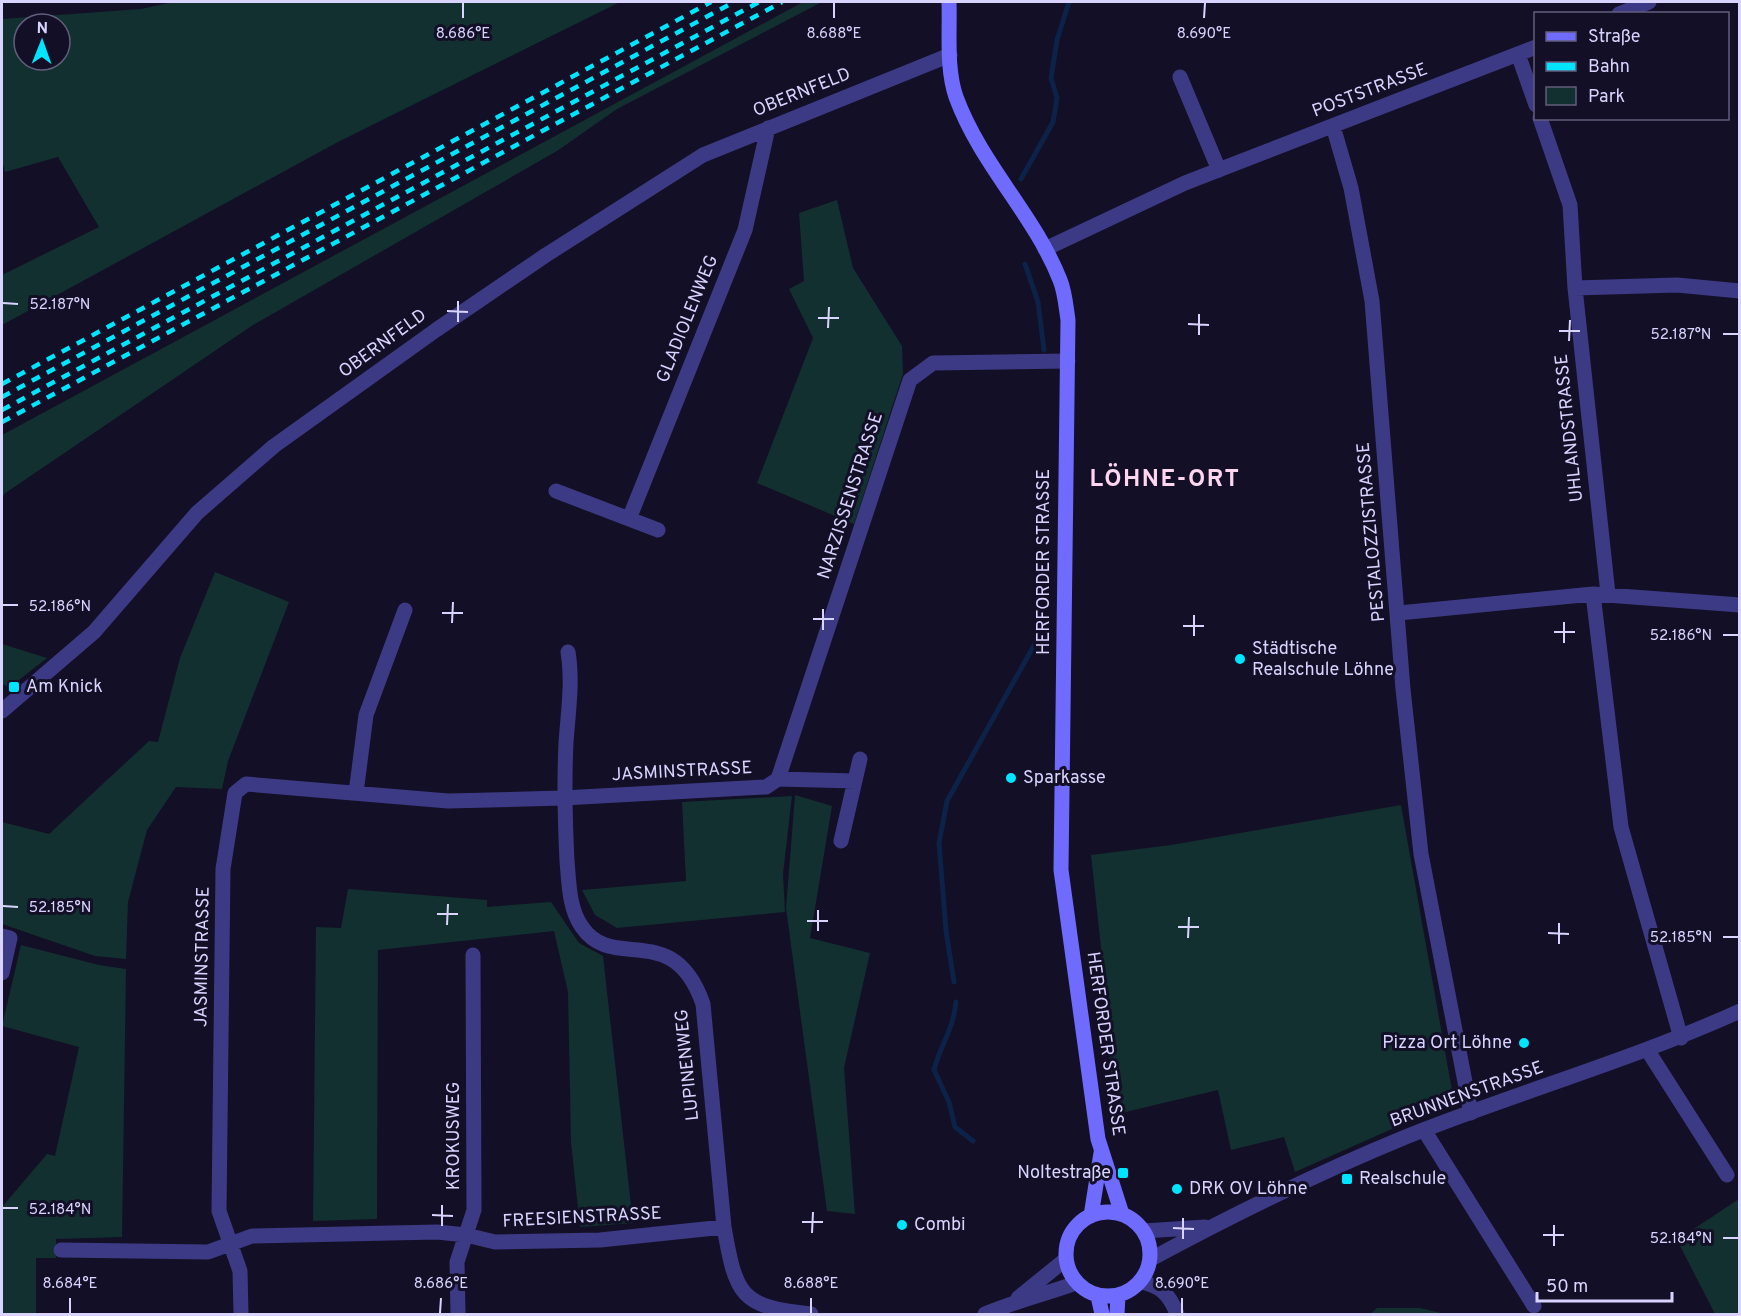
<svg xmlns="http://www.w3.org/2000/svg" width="1741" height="1316" font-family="Overpass,sans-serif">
<rect width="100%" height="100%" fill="#130f26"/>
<!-- green -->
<path fill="#12302f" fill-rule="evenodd" d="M 173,2 L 620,2 L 336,143 L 2,325 L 2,275 L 99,227 L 58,157 L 5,172 L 2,160 L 2,19 L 141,9 ZM 24,24 L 60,24 L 60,60 L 24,60 Z
M 803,2 L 822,2 L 617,109 L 557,151 L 253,325 L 4,494 L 2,500 L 2,435 Z
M 837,200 L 853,268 L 902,346 L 903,374 L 854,524 L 757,483 L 813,338 L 789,289 L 804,281 L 799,213 Z
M 215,572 L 289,602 L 228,761 L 222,789 L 176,787 L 147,830 L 128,902 L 126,959 L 95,956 L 2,924 L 2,822 L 49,834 L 149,741 L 158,742 L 180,658 Z
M 2,644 L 47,658 L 10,687 L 2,684 Z
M 795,795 L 832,806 L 810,938 L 870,953 L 844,1068 L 855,1214 L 827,1211 L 786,908 Z
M 792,796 L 783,874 L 785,912 L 617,928 L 595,915 L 582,890 L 686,881 L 682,802 Z
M 1401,805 L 1453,1096 L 1446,1105 L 1295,1172 L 1284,1137 L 1231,1150 L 1218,1090 L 1113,1115 L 1104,975 L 1091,855 L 1171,845 Z
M 348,889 L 487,900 L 487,907 L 551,902 L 579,943 L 603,956 L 633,1223 L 580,1227 L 571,1142 L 568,992 L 554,931 L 378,950 L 377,1219 L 313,1221 L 316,927 L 341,928 Z
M 21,945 L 99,965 L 126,969 L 122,1237 L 56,1239 L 56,1258 L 36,1258 L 36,1314 L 2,1314 L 2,1207 L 47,1154 L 55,1156 L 79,1047 L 2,1026 Z
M 1739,1199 L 1739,1314 L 1715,1314 L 1677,1240 Z
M 1377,1308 L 1420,1308 L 1445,1314 L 1370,1314 Z"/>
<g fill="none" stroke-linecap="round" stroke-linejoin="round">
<!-- stream -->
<path stroke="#0c2248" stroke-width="5" d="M 1021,179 L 1053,122 L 1057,98 L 1051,78 L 1057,40 L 1069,2
M 1025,264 L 1038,302 L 1044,350
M 954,982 L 946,931 L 939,843 L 947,801 L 1037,640
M 956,1002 C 953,1031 941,1043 934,1070 L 949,1102 L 955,1127 L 973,1141"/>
<!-- minor -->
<path stroke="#3d3a85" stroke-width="15" d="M 1619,14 L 1649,2
M 1518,54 L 1536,105
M 1180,77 L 1219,170
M 1540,118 L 1570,205 L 1575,288 L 1608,594
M 1333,126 L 1351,188 L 1372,301 L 1403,689 L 1421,854 L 1471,1113
M 1045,249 L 1185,183 L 1536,47
M 1575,288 L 1677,285 L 1740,291
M 556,491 L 658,530
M 629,519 L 745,230 L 768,128
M 1593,594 L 1621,827 L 1681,1038
M 1399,613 L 1593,594 L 1740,605
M 568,652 C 573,682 568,713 566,743 C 564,783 565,821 567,861 C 569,883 569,909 582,927 C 613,973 673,918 703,1004 L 724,1227
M 2,711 L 94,632 L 197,513 L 274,446 L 436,330 L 546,255 L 703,155 L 950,55
M 778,779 L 855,781
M 356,793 L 366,715 L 405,610
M 841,841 L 860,759
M 2,936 L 10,938 L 2,973
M 1648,1051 L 1727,1175
M 1424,1130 L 1534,1306
M 61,1250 L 208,1252 L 252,1236 L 437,1232 L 466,1235 L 495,1242 L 600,1240 L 724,1227 C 736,1295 740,1307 811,1314
M 1141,1282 C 1161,1286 1170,1295 1177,1314
M 1018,1298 L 1066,1259
M 241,1314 L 240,1271 L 219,1211 L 223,869 L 235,793 L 246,784 L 448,801 L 563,798 L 766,787 L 778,779 L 910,380 L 933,363 L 1068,361
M 458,1314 L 457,1262 L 474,1210 L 473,955
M 985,1314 C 1015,1301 1046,1294 1076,1283"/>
<!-- tertiary -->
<path stroke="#3d3a85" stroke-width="15" d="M 1144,1231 L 1205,1227
M 1151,1259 C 1234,1214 1320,1172 1408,1136 C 1518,1092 1632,1060 1740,1011"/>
<!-- secondary -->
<path stroke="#6f6bff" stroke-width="15" d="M 949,2 C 950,32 946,68 956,97 C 981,165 1034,214 1060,280 C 1065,292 1066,307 1068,320 L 1061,870 L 1098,1139 L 1122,1214
M1066 1254a42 42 0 1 1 84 0a42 42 0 1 1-84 0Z
M 1091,1216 L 1101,1153
M 1098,1296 L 1102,1314
M 1117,1314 L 1118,1296"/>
<!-- rail -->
<path stroke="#00e5ff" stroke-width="4.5" stroke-dasharray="9 8" stroke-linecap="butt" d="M 2,384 L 711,2
M 2,397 L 734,2
M 2,410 L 759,2
M 2,422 L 782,2"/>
</g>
<!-- ticks -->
<path fill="none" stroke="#d9d4ff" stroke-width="2" d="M 463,18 L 463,3M 834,18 L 834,3M 1204,18 L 1205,3M 3,303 L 18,304M 447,311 L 468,312M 818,318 L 839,318M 458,322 L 458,301M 1188,324 L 1209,325M 828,328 L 829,307M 1559,331 L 1580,331M 1723,334 L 1738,334M 1199,335 L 1199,314M 1569,341 L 1570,320M 3,605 L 18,605M 442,613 L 463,613M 813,619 L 834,619M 452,623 L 453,602M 1183,626 L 1204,626M 823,630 L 823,609M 1554,632 L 1575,632M 1723,635 L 1738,635M 1194,636 L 1194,615M 1564,643 L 1564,622M 3,906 L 18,907M 437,914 L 458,914M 807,921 L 828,921M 447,925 L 448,904M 1178,927 L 1199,927M 818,931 L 818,910M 1548,933 L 1569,934M 1723,937 L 1738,937M 1188,938 L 1189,917M 1559,944 L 1559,923M 3,1208 L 18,1208M 432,1215 L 453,1216M 802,1222 L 823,1222M 442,1226 L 442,1205M 1173,1228 L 1194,1229M 812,1233 L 813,1212M 1543,1235 L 1564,1235M 1723,1238 L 1738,1238M 1183,1239 L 1183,1218M 1554,1246 L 1554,1225M 70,1313 L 70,1298M 440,1313 L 441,1298M 811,1313 L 811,1298M 1182,1313 L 1182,1298"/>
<!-- markers -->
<g fill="#00e5ff" stroke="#130f26" stroke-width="2">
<circle cx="1240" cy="659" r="6"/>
<rect x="8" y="681" width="12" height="12" rx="3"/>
<circle cx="1011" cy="778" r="6"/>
<circle cx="1524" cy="1043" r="6"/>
<rect x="1117" y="1167" width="12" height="12" rx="3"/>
<rect x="1341" y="1173" width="12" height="12" rx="3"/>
<circle cx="1177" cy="1189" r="6"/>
<circle cx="902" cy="1225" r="6"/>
</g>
<g text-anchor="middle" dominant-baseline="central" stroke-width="6" stroke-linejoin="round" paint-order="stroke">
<!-- street labels -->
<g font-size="18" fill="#d9d4ff" stroke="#130f26">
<text transform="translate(1370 91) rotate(-21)">POSTSTRASSE</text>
<text transform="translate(802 93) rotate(-22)">OBERNFELD</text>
<text transform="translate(688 319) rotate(-68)">GLADIOLENWEG</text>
<text transform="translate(383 344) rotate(-36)">OBERNFELD</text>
<text transform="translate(1570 428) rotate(-96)">UHLANDSTRASSE</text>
<text transform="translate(851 496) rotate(-72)">NARZISSENSTRASSE</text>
<text transform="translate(1372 532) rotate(-95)">PESTALOZZISTRASSE</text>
<text transform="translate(1044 562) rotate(-90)">HERFORDER STRASSE</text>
<text transform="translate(682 772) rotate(-3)">JASMINSTRASSE</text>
<text transform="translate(203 957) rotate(-89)">JASMINSTRASSE</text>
<text transform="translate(1105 1044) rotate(82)">HERFORDER STRASSE</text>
<text transform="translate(688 1065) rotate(-96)">LUPINENWEG</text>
<text transform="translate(1467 1095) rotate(-20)">BRUNNENSTRASSE</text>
<text transform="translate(454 1136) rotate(-90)">KROKUSWEG</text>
<text transform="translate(582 1218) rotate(-3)">FREESIENSTRASSE</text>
</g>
<!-- poi labels -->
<g font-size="18" fill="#d9d4ff" stroke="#130f26" text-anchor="start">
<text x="1252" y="649">Städtische<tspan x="1252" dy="21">Realschule Löhne</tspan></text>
<text x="26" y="687">Am Knick</text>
<text x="1023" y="778">Sparkasse</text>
<text x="1512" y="1043" text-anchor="end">Pizza Ort Löhne</text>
<text x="1111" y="1173" text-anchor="end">Noltestraße</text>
<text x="1359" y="1179">Realschule</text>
<text x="1189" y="1189">DRK OV Löhne</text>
<text x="914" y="1225">Combi</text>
</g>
<!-- district labels -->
<g font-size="24" font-weight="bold" letter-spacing="1.5" fill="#ffd6f0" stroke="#130f26">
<text x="1165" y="480">LÖHNE-ORT</text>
</g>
</g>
<g font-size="15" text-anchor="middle" fill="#d9d4ff" stroke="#130f26" stroke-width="6" stroke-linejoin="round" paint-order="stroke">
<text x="463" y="38">8.686°E</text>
<text x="834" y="38">8.688°E</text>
<text x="1204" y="38">8.690°E</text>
<text x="60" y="309">52.187°N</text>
<text x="1681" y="339">52.187°N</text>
<text x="60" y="611">52.186°N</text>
<text x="1681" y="640">52.186°N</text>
<text x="60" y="912">52.185°N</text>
<text x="1681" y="942">52.185°N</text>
<text x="60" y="1214">52.184°N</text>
<text x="1681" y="1243">52.184°N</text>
<text x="70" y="1288">8.684°E</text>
<text x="441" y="1288">8.686°E</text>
<text x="811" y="1288">8.688°E</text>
<text x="1182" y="1288">8.690°E</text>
</g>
<!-- border -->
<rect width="1741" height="1316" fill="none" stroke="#d9d4ff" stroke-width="6"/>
<!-- legend -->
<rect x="1534" y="12" width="195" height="108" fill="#130f26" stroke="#625e7d" stroke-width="1.5"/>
<rect x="1546" y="32" width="30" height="9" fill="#6f6bff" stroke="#625e7d" stroke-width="1.5"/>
<text x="1588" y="42" font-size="18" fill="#d9d4ff">Straße</text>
<rect x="1546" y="62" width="30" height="9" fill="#00e5ff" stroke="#625e7d" stroke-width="1.5"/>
<text x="1588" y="72" font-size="18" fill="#d9d4ff">Bahn</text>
<rect x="1546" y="87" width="30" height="18" fill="#12302f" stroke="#625e7d" stroke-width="1.5"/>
<text x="1588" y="102" font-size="18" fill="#d9d4ff">Park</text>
<!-- north arrow -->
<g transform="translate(42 42) rotate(1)"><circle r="28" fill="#130f26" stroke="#625e7d" stroke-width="1.5"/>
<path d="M0-4.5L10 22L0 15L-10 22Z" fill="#00e5ff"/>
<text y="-9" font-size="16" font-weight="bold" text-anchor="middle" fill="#d9d4ff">N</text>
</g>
<!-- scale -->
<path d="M1537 1292v9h135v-9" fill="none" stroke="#d9d4ff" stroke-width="3"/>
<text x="1546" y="1292" font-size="18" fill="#d9d4ff" stroke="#130f26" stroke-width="4.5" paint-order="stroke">50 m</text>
</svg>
